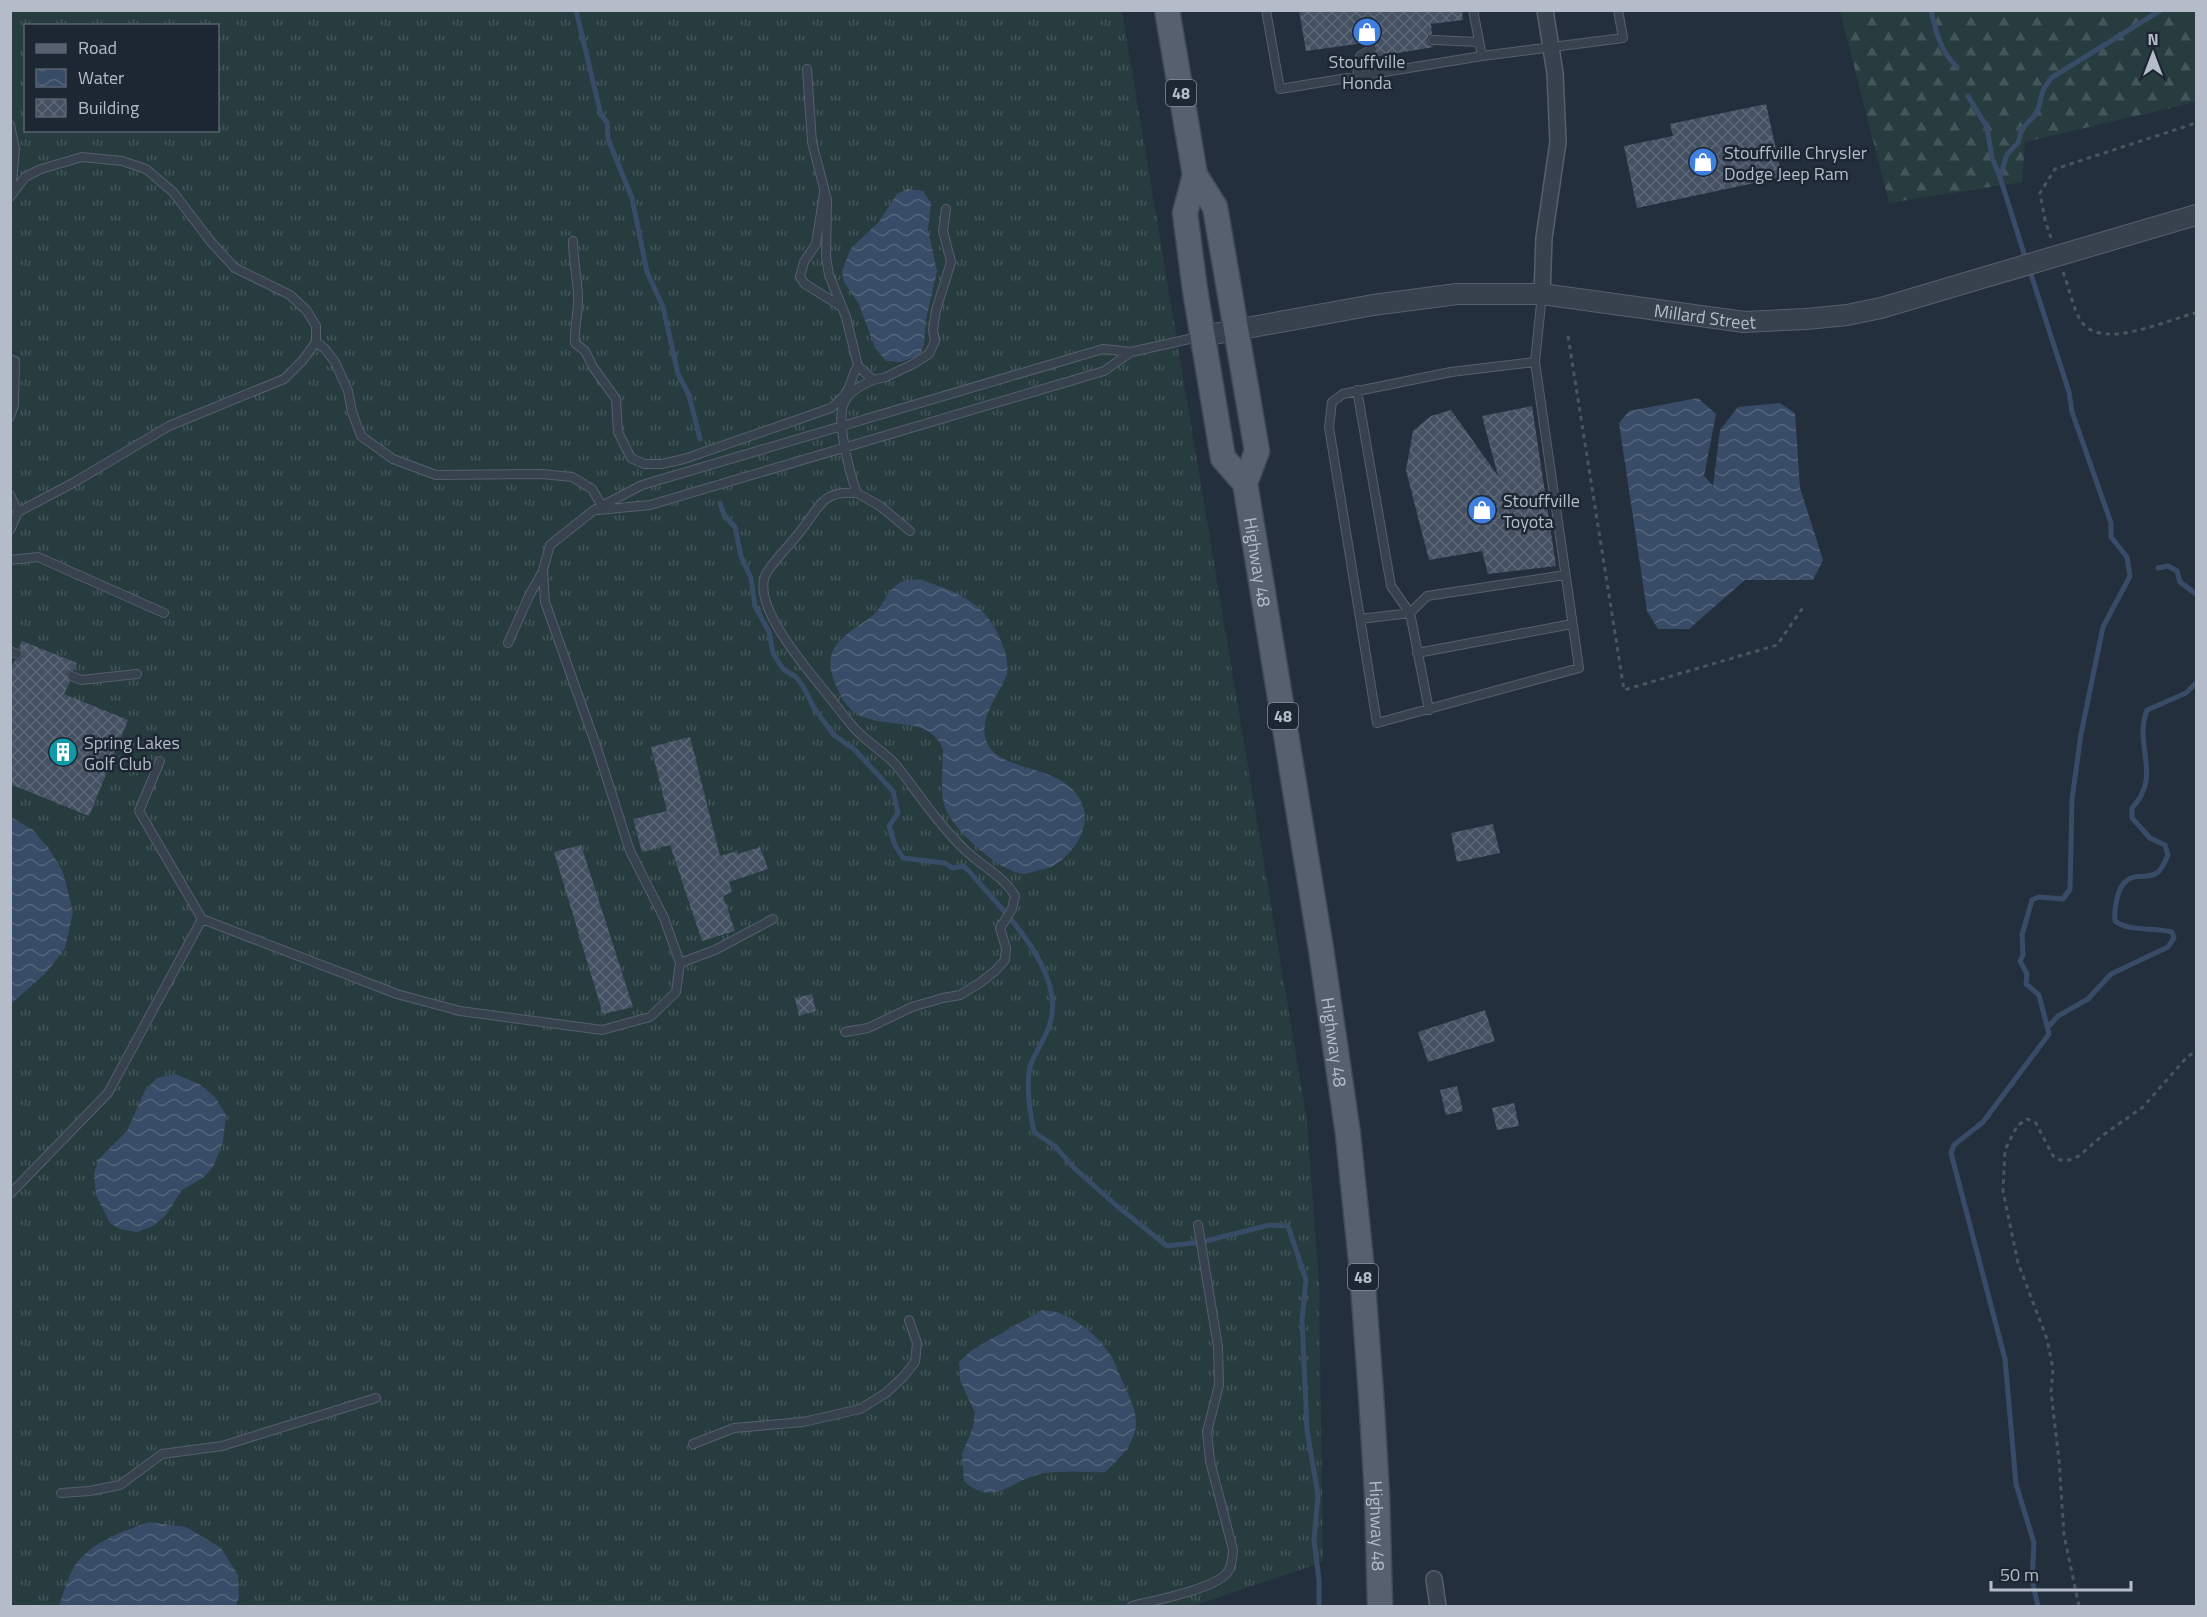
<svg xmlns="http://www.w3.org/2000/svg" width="2207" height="1617" font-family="'Titillium Web',sans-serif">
<defs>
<pattern id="grass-tufts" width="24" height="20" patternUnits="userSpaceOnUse" patternTransform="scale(1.5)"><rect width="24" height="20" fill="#263c3f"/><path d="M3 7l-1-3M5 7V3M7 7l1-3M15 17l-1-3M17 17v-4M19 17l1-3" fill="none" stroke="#435659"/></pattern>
<pattern id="forest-firs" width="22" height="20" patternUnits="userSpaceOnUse" patternTransform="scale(1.5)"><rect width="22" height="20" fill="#263c3f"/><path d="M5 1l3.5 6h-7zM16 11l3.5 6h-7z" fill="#435659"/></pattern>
<pattern id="water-waves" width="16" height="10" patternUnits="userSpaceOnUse" patternTransform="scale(1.5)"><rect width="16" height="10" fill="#394c67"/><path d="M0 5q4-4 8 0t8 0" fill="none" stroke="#53647b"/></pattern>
<pattern id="building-cross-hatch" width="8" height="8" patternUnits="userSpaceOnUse" patternTransform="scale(1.5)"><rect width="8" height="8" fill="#455162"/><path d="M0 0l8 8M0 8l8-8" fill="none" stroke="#5d6877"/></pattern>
</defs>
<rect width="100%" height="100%" fill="#242f3e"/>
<!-- grass -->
<path fill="url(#grass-tufts)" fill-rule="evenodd" d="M 11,11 L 1122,11 L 1307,1121 L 1319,1284 L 1323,1562 L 1193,1606 L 11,1606 ZM 26,26 L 218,26 L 218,130 L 26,130 Z"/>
<!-- forest -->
<path fill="url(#forest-firs)" d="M 1840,11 L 2194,11 L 2196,26 L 2196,102 L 2025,142 L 2022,182 L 1889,203 Z"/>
<!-- water -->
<path fill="url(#water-waves)" d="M 908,189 L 923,191 L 931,203 L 928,230 L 937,271 L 926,320 L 924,344 L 920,355 L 901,362 L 886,361 L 875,348 L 859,304 L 844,282 L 842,271 L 851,248 L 878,223 L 897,194 Z
M 1698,398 L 1716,414 L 1704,476 L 1713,486 L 1720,430 L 1738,407 L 1780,403 L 1795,413 L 1800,488 L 1823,560 L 1813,580 L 1745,580 L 1689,629 L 1658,629 L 1647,611 L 1619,423 L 1629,411 Z
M 919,579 C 960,593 988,603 1003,646 C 1007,655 1009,669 1006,677 C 998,695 981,716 985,736 C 992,777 1072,759 1084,810 C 1089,831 1071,856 1053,866 C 1048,869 1041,869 1036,871 C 1032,872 1026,874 1023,874 C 998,871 949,827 944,804 C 940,789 943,765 943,749 C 929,714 884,730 857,714 C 845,707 839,693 834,681 C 821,646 846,635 871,617 C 883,608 887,589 901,582 C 906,580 914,580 919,579 Z
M 11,817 L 33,830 L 49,849 L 63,872 L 73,912 L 65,948 L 47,972 L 11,1004 Z
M 175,1074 L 199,1084 L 215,1097 L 226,1115 L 223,1142 L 213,1167 L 203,1178 L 182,1190 L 166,1215 L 153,1226 L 137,1232 L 120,1229 L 110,1223 L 96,1195 L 94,1174 L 98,1160 L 127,1131 L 145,1090 L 157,1078 Z
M 1042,1310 C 1070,1311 1094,1332 1110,1354 C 1116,1364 1120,1377 1125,1387 C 1130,1399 1136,1410 1136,1422 C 1136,1442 1119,1460 1105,1472 C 1086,1473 1059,1470 1040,1474 C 1009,1481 994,1508 964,1481 L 962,1454 L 973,1427 L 975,1413 L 960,1380 L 959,1362 L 972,1350 Z
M 149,1522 L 186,1527 L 221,1548 L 238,1575 L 239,1596 L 236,1606 L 59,1606 C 63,1595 66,1582 72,1571 C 86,1543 122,1532 149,1522 Z"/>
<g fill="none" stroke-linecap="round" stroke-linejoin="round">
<!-- stream -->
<path stroke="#394c67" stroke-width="5" d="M 576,10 L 601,115 L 607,122 L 608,139 L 632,198 L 647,272 L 663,307 L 678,374 L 689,395 L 700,439
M 1931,10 C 1936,32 1940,51 1957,67
M 1968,96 L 1987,127 L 1992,158 L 2000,177 L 2026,260
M 2000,177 L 2007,154 L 2018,143 L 2022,129 L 2037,113 L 2043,90 L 2051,78 L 2161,10
M 2029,268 L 2069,392 L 2072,412 L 2111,523 L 2111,537 L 2127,557 L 2130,576 L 2103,627 L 2081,734 L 2072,799 L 2070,889 L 2063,899 L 2039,897 L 2032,900 L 2022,935 L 2023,955 L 2020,961 L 2027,974 L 2026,984 L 2039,995 L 2049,1034 L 1983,1122 L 1954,1145 L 1951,1153 L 2005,1359 L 2016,1484 L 2034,1543 L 2032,1580 L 2038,1606
M 720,503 L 724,515 L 735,527 L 741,556 L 751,578 L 755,606 L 769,632 L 773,653 L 783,669 L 796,677 L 803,686 L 814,708 L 834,735 L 855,750 L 893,791 L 898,813 L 889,826 L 895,845 L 903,858 L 945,863 L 952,868 L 963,866 L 968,870 C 1000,908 1069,972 1049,1026 C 1045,1039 1036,1051 1031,1064 C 1025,1081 1030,1114 1034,1132 L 1056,1147 L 1073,1167 L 1117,1206 L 1167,1246 L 1201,1242 L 1270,1225 L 1288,1226 L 1306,1280 L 1302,1319 L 1307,1430 L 1318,1495 L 1314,1540 L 1319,1580 L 1319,1606
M 2158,568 L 2168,566 L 2177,571 L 2180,582 L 2196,594
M 2049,1026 L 2058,1016 L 2088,999 L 2111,974 L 2168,947 L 2174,938 L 2172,932 C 2155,927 2129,932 2115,921 C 2114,909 2117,883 2131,878 C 2140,874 2150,879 2158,872 C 2163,868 2165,861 2168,855 L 2165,845 L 2150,838 L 2132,818 L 2132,808 C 2163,775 2133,747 2147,710 L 2186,693 L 2196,683"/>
</g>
<!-- building -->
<path fill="url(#building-cross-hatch)" d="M 1299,10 L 1462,10 L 1463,20 L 1431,24 L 1432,34 L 1428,36 L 1427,40 L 1429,45 L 1434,47 L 1373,57 L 1378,48 L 1371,42 L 1306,51 Z
M 1766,104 L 1782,177 L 1637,208 L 1624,146 L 1673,136 L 1670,124 Z
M 1532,406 L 1556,566 L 1488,574 L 1482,551 L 1429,560 L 1406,470 L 1413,431 L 1431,416 L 1451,410 L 1498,476 L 1482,416 Z
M 22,641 L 77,663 L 74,670 L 69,671 L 66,674 L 70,682 L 64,694 L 128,720 L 89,816 L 10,784 L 10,670 L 15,660 L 20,659 L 23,656 L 19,648 Z
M 690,737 L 720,856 L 737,851 L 738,854 L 760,847 L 768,869 L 729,882 L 732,892 L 723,896 L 735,931 L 702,941 L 670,845 L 642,852 L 633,819 L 667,811 L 651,747 Z
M 1493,824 L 1500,853 L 1457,862 L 1451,833 Z
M 581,845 L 633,1007 L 603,1014 L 554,852 Z
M 812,994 L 816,1011 L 799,1016 L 795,998 Z
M 1485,1010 L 1495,1041 L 1428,1062 L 1418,1032 Z
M 1457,1086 L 1463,1111 L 1446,1115 L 1440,1090 Z
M 1514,1103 L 1519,1126 L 1497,1130 L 1492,1108 Z"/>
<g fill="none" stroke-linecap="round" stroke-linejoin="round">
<!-- service casing -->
<g stroke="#565f6c" stroke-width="10">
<path id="service" d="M 1266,10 L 1280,89 L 1482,56 L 1623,38 L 1618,10
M 1473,10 L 1482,56
M 1433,40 L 1479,42
M 807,69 L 812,142 L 827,200 L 826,257 L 829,275 L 846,317 L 858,366 L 873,380 L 886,377 L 913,364 L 929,354 L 935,341 L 933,330 L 936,310 L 951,262 L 943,231 L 946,209
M 1357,76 L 1360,56 L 1372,49
M 10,125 L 15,149 L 11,194
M 824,193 L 816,244 L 804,262 L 800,277 L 805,284 L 842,307
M 10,197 L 25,177 L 41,169 L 82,157 L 122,161 L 146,169 L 173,192 L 211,242 L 235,268 L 290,295 L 307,311 L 316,326 L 316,342 L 303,360 L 284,379 L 169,426 L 73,483 L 18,512
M 573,241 C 573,259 577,276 578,294 C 579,311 574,326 575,343 L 585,351 L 593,367 L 616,399 L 618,432 L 631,458 L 644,464 L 661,464 L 684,459 L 831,408 C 839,402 846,394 850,385 C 853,377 853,373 858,366
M 316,342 L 325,349 L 335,362 L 348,391 L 352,412 L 361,436 L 393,459 L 436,475 L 542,474 L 572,477 L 592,489 L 602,506
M 10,359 L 15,361 L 14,405 L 10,417
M 1535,362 L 1451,372 L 1343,394 L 1332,402 L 1329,427 L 1377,723 L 1579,668 L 1535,362 L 1542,294
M 873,380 C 839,394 838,410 844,443 C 847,461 851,477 857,493 L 880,506 L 910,531
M 1357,390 L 1391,586 L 1410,613 L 1429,710
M 10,495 L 18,512 L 10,530
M 598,510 L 650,505 L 1104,371 L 1131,352
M 10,560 L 38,557 L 164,613
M 1360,619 L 1410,613 L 1427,596 L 1565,575
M 508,643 L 529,596 L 543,571
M 10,651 L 17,654
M 1417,653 L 1572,624
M 72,676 L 81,680 L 137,674
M 160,761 L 139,811 L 202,919
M 680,963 L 715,950 L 773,919
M 845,1032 L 868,1028 L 912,1007 L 943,998 L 960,995 L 981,982 L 995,971 L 1005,960 L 1006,948 L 1000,928 L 1012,909 L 1015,896 C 1004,876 980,865 965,850 C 938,824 919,794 896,765 C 884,752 867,742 855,729 C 845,718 836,705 827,694 C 808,670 753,608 765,576 C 770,564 791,544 799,533 C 820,508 820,490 857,493
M 10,1194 L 108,1093 L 202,919 L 397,994 L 460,1011 L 602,1030 L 650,1017 L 676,992 L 680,963 L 664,918 L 630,851 L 598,751 L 545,602 L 543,570 L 550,545 L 594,510 L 642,485 L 1103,349 L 1131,352 L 1198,337
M 693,1444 L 734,1428 L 803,1422 L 860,1409 L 886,1393 L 904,1376 L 915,1362 L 917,1343 L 909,1320
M 61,1493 L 89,1491 L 120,1485 L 162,1454 L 222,1446 L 376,1398
M 1132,1606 C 1155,1600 1212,1590 1227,1573 C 1232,1567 1232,1558 1233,1550 L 1210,1461 L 1207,1432 L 1219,1385 L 1218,1347 L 1198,1225"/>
</g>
<!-- minor casing -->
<g stroke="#565f6c" stroke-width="18">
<path id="minor" d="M 1542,294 L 1544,238 L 1558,142 L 1555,73 L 1545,10
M 1434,1579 L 1438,1606"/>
</g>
<!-- tertiary casing -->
<g stroke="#565f6c" stroke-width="22">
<g id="tertiary">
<path d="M 2077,250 L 2196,215"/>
<path id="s1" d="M 1203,336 L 1373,305 L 1457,294 L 1542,294 L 1744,322 L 1806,319 L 1847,315 L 1881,308 L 1972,281"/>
</g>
</g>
<!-- primary casing -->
<g stroke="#414a57" stroke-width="27">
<g id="primary">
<path id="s2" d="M 1167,10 L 1195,175 L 1215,207 L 1257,451 L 1245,483 L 1321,949 L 1348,1134 L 1362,1271 L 1371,1394 L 1377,1494 L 1380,1606"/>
<path d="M 1195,175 L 1185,213 L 1195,290 L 1223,458 L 1245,483"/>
</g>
</g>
<!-- path -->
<path stroke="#44595c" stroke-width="3" stroke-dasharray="4.5 4.5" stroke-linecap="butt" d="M 2051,238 L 2045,220 L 2040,193 L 2055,169 L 2196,123
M 2063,272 C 2068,284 2074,312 2081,321 C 2101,352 2168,319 2196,313
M 1568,336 L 1624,690 L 1777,645 L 1804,606
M 2079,1606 L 2064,1535 L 2059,1460 L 2051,1392 L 2053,1369 L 2047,1339 L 2018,1263 L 2003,1191 L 2005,1150 L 2017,1126 L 2027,1119 L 2036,1123 L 2053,1156 L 2060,1160 L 2069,1160 L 2079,1156 L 2103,1135 L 2143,1107 L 2187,1057 L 2196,1051"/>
<!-- service -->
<use href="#service" stroke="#38414e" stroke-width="8"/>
<!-- minor -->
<use href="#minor" stroke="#38414e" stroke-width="15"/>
<!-- tertiary -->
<use href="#tertiary" stroke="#38414e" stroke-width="20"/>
<!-- primary -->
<use href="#primary" stroke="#56606e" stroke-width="24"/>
<!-- tertiary-bridge casing -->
<g stroke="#565f6c" stroke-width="22" stroke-linecap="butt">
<path id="tertiary-bridge" d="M 1972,281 L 2077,250"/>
</g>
<!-- tertiary-bridge -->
<use href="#tertiary-bridge" stroke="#38414e" stroke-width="20"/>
</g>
<!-- icons -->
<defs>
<g id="shop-disc" transform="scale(1.5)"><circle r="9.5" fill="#3f7fe0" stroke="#1d2633"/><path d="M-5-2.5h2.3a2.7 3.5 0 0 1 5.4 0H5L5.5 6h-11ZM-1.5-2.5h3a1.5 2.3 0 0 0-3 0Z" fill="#fff"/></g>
<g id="building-disc" transform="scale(1.5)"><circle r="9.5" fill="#0f9aa8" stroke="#1d2633"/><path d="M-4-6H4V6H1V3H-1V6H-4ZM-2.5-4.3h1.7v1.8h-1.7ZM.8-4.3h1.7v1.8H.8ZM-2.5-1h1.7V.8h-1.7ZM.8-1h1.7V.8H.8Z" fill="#fff"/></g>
</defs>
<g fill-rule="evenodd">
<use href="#shop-disc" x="1367" y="32"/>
<use href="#shop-disc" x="1703" y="162"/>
<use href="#shop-disc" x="1482" y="510"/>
<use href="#building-disc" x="63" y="752"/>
</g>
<g text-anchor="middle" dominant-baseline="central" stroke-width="5" stroke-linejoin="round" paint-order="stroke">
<!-- shield labels -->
<g fill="#1d2633" stroke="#878f9c" stroke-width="1.5">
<rect x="1166" y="80" width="30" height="26" rx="4.5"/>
<rect x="1268" y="703" width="30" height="26" rx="4.5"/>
<rect x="1348" y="1264" width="30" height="26" rx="4.5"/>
</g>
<g font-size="16" font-weight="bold" fill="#b4bcc9">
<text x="1181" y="93">48</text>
<text x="1283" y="716">48</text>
<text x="1363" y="1277">48</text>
</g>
<!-- poi labels -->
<g font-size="18" fill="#b4bcc9" stroke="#1d2633" text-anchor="start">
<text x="1367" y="61" text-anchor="middle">Stouffville<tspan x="1367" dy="21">Honda</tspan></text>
<text x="1724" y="152">Stouffville Chrysler<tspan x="1724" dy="21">Dodge Jeep Ram</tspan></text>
<text x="1503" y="500">Stouffville<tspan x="1503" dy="21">Toyota</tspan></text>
<text x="84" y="742">Spring Lakes<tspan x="84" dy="21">Golf Club</tspan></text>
</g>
<!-- street labels -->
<g font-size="18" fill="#b4bcc9" stroke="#1d2633">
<text stroke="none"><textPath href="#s1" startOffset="507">Millard Street</textPath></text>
<text stroke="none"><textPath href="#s2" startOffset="567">Highway 48</textPath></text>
<text stroke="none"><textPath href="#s2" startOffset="1053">Highway 48</textPath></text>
<text stroke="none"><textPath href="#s2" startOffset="1539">Highway 48</textPath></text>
</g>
</g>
<!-- border -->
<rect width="2207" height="1617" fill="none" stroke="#b4bcc9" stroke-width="24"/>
<!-- legend -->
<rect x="24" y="24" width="195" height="108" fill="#1d2633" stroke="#59626f" stroke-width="1.5"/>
<rect x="36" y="44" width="30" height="9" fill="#56606e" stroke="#59626f" stroke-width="1.5"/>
<text x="78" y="54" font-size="18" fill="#b4bcc9">Road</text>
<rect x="36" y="69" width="30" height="18" fill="url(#water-waves)" stroke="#59626f" stroke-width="1.5"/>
<text x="78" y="84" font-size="18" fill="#b4bcc9">Water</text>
<rect x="36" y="99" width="30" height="18" fill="url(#building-cross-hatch)" stroke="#59626f" stroke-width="1.5"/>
<text x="78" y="114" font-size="18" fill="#b4bcc9">Building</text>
<!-- north arrow -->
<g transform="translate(2153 54)" stroke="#1d2633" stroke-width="4.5" paint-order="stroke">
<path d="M0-4.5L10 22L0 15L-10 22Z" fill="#b4bcc9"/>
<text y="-9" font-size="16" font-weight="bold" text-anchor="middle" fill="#b4bcc9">N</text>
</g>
<!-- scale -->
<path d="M1991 1581v9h140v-9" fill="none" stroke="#b4bcc9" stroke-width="3"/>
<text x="2000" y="1581" font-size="18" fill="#b4bcc9" stroke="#1d2633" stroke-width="4.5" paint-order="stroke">50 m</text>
</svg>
